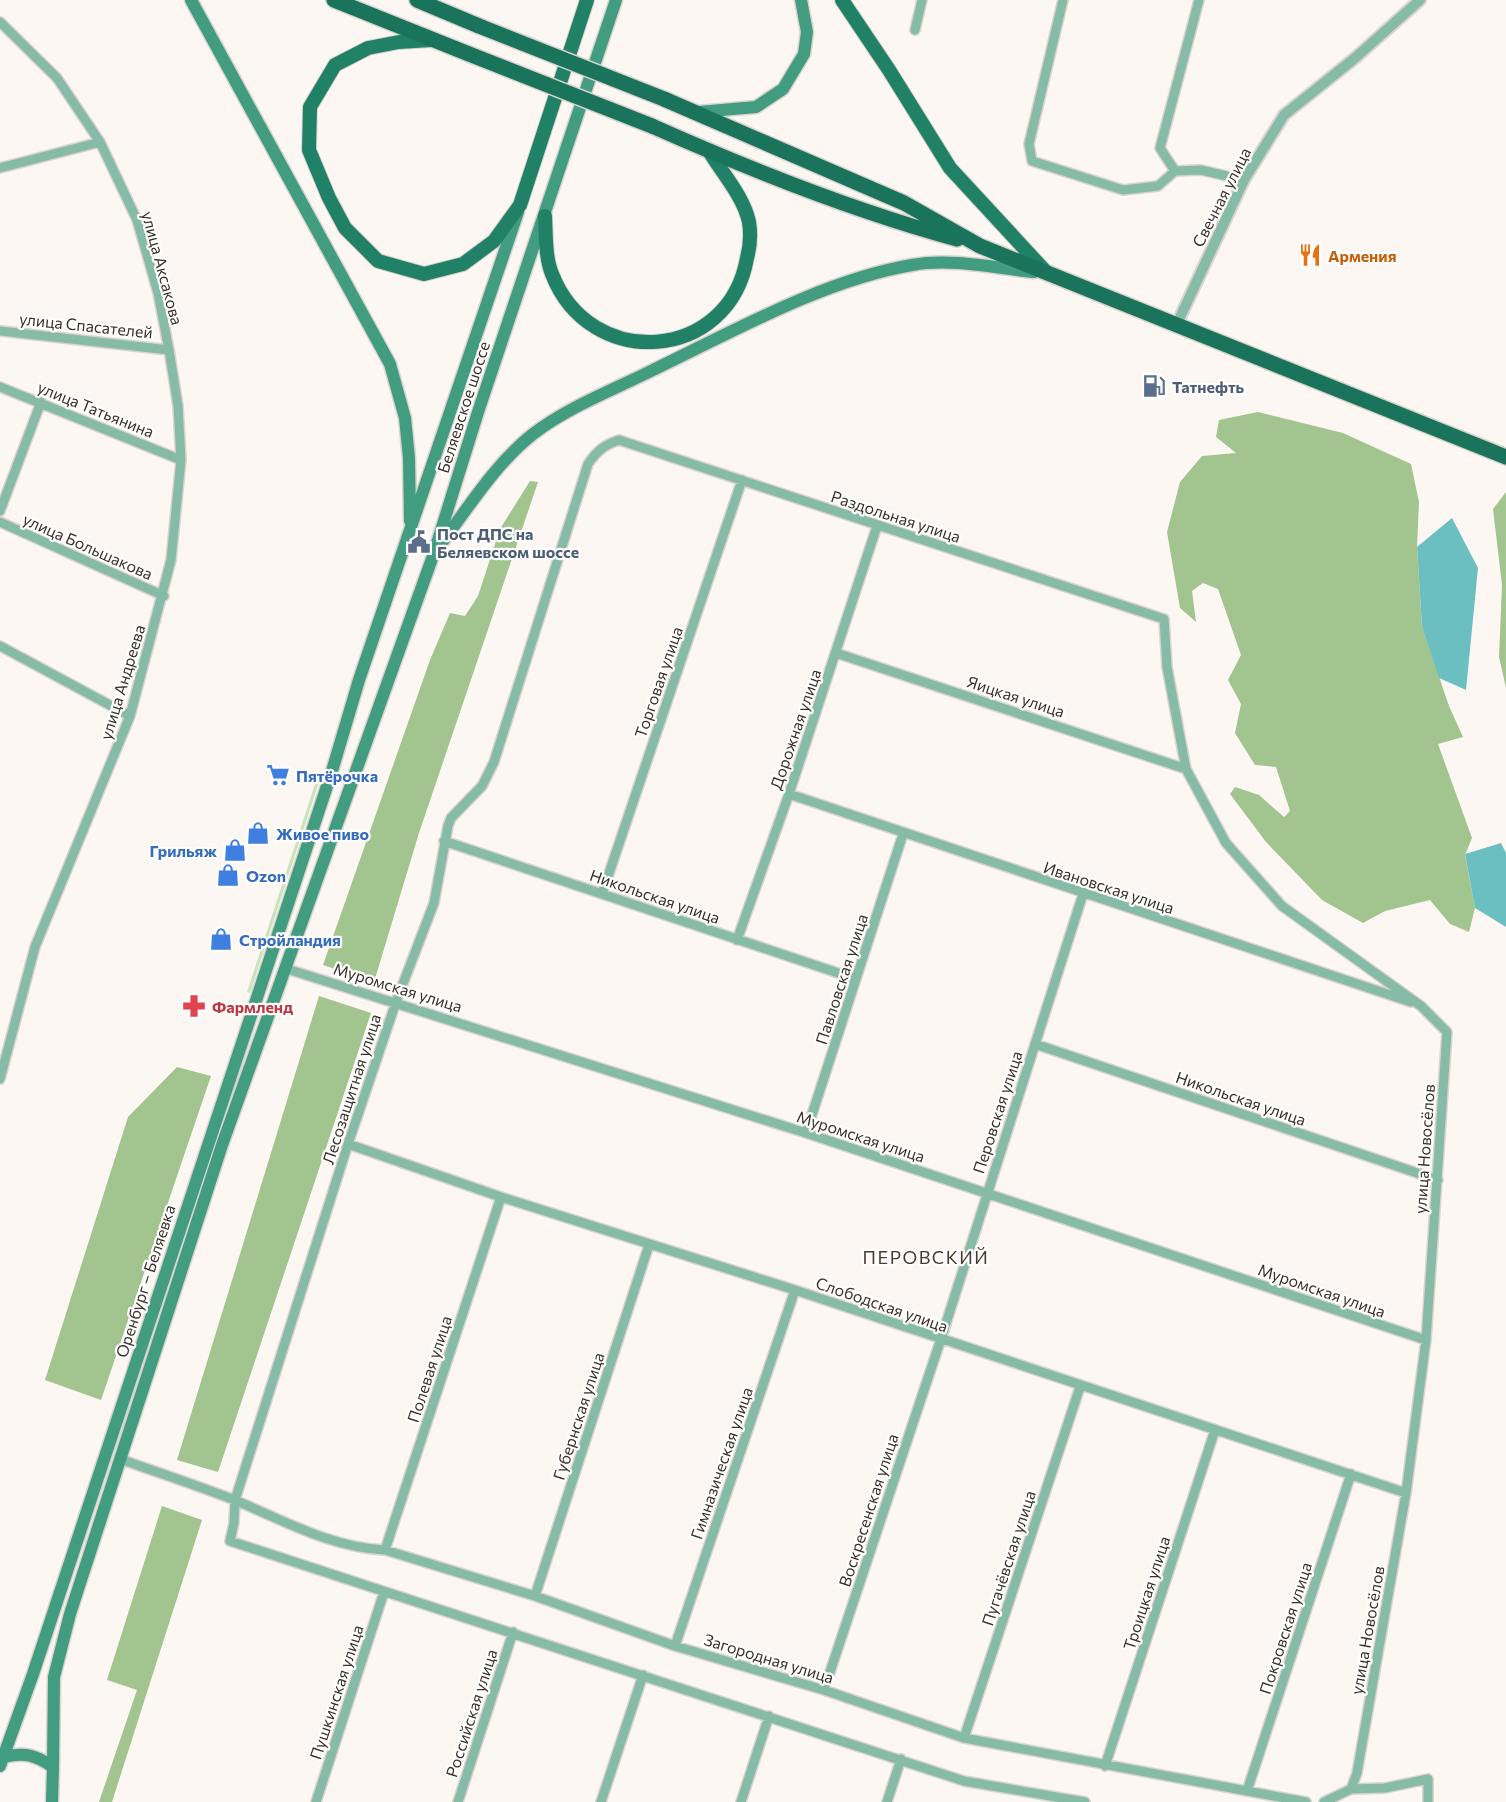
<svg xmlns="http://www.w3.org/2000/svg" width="1506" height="1802" font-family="Commissioner,sans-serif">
<rect width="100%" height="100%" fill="#fdf7f4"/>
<!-- green -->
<path fill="#cae4bc" d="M 317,778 L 320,779 L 250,993 L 247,992 Z"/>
<!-- forest -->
<path fill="#a2c48e" d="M 1258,412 L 1343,433 L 1411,464 L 1419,502 L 1417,547 L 1422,627 L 1449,706 L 1463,737 L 1438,744 L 1472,838 L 1465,855 L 1475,908 L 1469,932 L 1450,924 L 1430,900 L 1385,911 L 1363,923 L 1322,900 L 1266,842 L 1230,794 L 1235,787 L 1259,795 L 1284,817 L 1290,811 L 1276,767 L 1255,765 L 1235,733 L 1241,704 L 1228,680 L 1241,655 L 1218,589 L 1203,583 L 1192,591 L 1196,622 L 1180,608 L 1167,532 L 1180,482 L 1202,456 L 1236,453 L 1216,437 L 1219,420 Z
M 530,481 L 538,482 L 419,833 L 374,982 L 323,965 L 430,660 L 450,613 L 465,616 L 478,596 L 500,529 Z
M 1506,492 L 1506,688 L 1499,657 L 1502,585 L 1493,509 Z
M 319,996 L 371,1013 L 218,1472 L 177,1460 Z
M 177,1067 L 211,1076 L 101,1400 L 45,1380 L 128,1117 Z
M 162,1506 L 202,1520 L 112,1802 L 99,1802 L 137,1690 L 107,1680 Z"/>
<!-- water -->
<path fill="#6bbfc1" d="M 1452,518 L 1478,568 L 1466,690 L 1439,678 L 1422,627 L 1417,547 Z
M 1501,843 L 1506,853 L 1506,927 L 1475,908 L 1465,854 Z"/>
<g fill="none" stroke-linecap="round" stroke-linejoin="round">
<!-- minor casing -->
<g stroke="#dad3d0" stroke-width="12">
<path id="minor" d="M 1063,0 L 1029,144 L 1032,161 L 1123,190 L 1158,186 L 1175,171 L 1201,170 L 1244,180
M 0,22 L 57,78 L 100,142 L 137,220 L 158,293 L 169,350 L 178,406 L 181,460 L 171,560 L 130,716 L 35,947 L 0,1079
M 915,30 L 922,0
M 0,168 L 100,142
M 1175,171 L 1160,148 L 1199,0
M 0,331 L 169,350
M 0,387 L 181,460
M 0,511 L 41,402
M 0,522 L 164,596
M 0,646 L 130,716
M 836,653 L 1186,769
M 789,794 L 1411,1002
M 444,841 L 856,979
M 602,894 L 742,480
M 737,940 L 789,794 L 877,526
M 284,968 L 806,1133 L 1426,1340
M 1035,1044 L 1438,1180
M 806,1133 L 903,834
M 348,1144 L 501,1197 L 795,1290 L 1406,1493
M 120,1459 C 159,1473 199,1486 237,1501 C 284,1521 333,1548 385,1550 L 535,1596 L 675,1646 L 824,1690 L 964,1738 L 1306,1802
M 385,1550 L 501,1197
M 535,1596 L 649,1245
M 675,1646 L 795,1290
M 824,1690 L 941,1339 L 1083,894
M 964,1738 L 1080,1387
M 1105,1766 L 1215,1430
M 1247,1791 L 1351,1474
M 316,1802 L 384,1592
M 458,1802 L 513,1632
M 601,1802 L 643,1675
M 741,1802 L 769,1716
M 887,1802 L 901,1759
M 1085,1802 L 964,1781 L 230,1541 L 234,1523 L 235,1500 L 348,1144 L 396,1002 L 434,903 L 448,826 L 451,818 L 482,786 L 494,762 L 588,464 C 597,451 604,445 619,440 L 1164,619 L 1167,667 L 1186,769 L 1226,843 L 1282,906 L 1421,1006 L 1447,1032 L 1426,1340 L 1406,1493 L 1357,1773 L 1351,1789
M 1324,1802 L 1351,1789 L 1385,1788 L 1428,1779 L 1428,1802"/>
</g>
<!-- tertiary casing -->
<g stroke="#dad3d0" stroke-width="14">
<path id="tertiary" d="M 1176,326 L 1244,180 L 1284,115 L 1355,58 L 1420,0"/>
</g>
<!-- secondary casing -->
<g stroke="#dad3d0" stroke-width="15">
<path id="secondary" d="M 191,0 L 390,364 L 405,418 L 409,458 L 410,521
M 699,112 L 756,107 L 783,89 L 804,54 L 807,32 L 801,0
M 440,545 C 469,507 495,464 533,434 C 568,407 613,390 653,370 C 734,331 824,280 912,265 C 952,258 995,268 1034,272
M 4,1757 C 24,1752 36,1755 53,1767 L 52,1802
M 0,1766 L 33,1674 L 332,771 L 359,680 L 518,212
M 53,1767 L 54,1677 L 70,1614 L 222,1145 L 434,553 L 478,412 L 616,0"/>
</g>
<!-- primary casing -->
<g stroke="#dad3d0" stroke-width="16">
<path id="primary" d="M 842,0 L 889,70 L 950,168 L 1046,272
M 431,40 L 399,42 L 368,48 L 335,65 L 310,107 L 309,150 L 329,198 L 345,228 L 378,261 L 424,274 L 463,264 L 494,241 L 520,205 L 587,0
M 545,216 C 546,234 545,257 552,274 C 590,372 729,362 747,258 C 750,247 751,234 749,222 C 744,197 722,173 709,151"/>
</g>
<!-- trunk casing -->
<g stroke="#dad3d0" stroke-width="18">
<path id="trunk" d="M 334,0 L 469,54
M 417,0 L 479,26
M 664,99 L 904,203 L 980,246 L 1506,457
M 652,126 C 751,170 853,211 957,239"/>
</g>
<!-- minor -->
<use href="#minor" stroke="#85bba7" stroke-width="9"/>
<!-- tertiary -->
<use href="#tertiary" stroke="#85bba7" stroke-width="10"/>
<!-- secondary -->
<use href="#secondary" stroke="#429c80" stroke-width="12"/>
<!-- primary -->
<use href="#primary" stroke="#218166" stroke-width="14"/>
<!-- trunk -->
<use href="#trunk" stroke="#1a745c" stroke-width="15"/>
<!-- trunk-bridge casing -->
<g stroke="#dad3d0" stroke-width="18" stroke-linecap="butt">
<path id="trunk-bridge" d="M 479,26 L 664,99
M 469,54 L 652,126"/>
</g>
<!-- trunk-bridge -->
<use href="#trunk-bridge" stroke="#1a745c" stroke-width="15"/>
</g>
<!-- icons -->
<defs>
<g id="restaurant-bare" transform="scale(1.8)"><path d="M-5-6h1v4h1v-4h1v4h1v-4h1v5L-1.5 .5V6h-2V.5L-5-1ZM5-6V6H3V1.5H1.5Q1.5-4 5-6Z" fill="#e8710a" stroke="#fff" stroke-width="2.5" paint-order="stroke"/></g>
<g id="fuel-bare" transform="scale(1.8)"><path d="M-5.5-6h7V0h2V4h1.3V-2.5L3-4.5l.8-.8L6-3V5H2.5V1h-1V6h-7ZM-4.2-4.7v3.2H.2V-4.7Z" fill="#5c6f8a" stroke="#fff" stroke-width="2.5" paint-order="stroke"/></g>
<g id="civic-bare" transform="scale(1.8)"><path d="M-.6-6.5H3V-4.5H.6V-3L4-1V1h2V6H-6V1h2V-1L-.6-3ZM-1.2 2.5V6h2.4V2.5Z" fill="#5c6f8a" stroke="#fff" stroke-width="2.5" paint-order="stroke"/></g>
<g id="supermarket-bare" transform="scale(1.8)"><path d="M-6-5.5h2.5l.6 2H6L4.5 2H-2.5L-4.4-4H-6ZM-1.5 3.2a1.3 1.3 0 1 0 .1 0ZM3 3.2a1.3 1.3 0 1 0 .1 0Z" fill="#3f7fe0" stroke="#fff" stroke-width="2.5" paint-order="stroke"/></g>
<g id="shop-bare" transform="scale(1.8)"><path d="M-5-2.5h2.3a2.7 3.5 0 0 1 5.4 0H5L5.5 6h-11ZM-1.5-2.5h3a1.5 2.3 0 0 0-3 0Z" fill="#3f7fe0" stroke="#fff" stroke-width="2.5" paint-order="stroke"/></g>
<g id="pharmacy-bare" transform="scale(1.8)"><path d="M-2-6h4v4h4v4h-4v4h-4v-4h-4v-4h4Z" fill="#e0444e" stroke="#fff" stroke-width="2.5" paint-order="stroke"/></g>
</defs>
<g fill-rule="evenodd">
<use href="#restaurant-bare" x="1310" y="255"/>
<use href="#fuel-bare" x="1154" y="386"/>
<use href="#civic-bare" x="419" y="542"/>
<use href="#supermarket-bare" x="278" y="775"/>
<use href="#shop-bare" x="258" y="833"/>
<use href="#shop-bare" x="235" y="850"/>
<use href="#shop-bare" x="228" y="875"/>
<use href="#shop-bare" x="221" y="939"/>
<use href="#pharmacy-bare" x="194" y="1006"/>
</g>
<g text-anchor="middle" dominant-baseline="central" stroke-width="4.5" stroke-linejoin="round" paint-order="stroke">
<!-- street labels -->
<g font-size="16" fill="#3b302a" stroke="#fff">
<text transform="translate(1221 197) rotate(-63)">Свечная улица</text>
<text transform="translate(163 268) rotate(75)">улица Аксакова</text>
<text transform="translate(86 325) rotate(6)">улица Спасателей</text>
<text transform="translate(463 407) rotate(-72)">Беляевское шоссе</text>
<text transform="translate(96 409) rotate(22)">улица Татьянина</text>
<text transform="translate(896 516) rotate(18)">Раздольная улица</text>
<text transform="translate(88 546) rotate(24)">улица Большакова</text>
<text transform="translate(122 682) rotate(-73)">улица Андреева</text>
<text transform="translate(658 682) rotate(-71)">Торговая улица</text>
<text transform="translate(1016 696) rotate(18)">Яицкая улица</text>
<text transform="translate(795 729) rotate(-71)">Дорожная улица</text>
<text transform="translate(1109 887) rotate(18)">Ивановская улица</text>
<text transform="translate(655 896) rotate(19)">Никольская улица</text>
<text transform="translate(841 979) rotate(-72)">Павловская улица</text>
<text transform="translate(398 987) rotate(17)">Муромская улица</text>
<text transform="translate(351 1089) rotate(-72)">Лесозащитная улица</text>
<text transform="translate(1241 1098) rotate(19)">Никольская улица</text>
<text transform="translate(997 1112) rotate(-72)">Перовская улица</text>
<text transform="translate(861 1136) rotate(18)">Муромская улица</text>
<text transform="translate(1424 1149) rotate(-86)">улица Новосёлов</text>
<text transform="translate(145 1281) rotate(-72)">Оренбург – Беляевка</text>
<text transform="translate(1322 1290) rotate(19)">Муромская улица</text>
<text transform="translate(882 1304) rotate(19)">Слободская улица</text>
<text transform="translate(429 1369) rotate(-72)">Полевая улица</text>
<text transform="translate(578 1416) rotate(-72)">Губернская улица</text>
<text transform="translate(721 1463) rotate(-71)">Гимназическая улица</text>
<text transform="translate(868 1510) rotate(-72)">Воскресенская улица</text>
<text transform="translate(1008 1558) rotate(-72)">Пугачёвская улица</text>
<text transform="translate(1146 1593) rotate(-72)">Троицкая улица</text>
<text transform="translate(1285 1628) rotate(-72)">Покровская улица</text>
<text transform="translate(1367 1630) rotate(-80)">улица Новосёлов</text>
<text transform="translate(769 1658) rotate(17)">Загородная улица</text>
<text transform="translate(336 1692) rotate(-72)">Пушкинская улица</text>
<text transform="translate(471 1713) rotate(-72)">Российская улица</text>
</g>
<!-- food labels -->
<g font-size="16" font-weight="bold" fill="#c56008" stroke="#fff" text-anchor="start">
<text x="1328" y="255">Армения</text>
</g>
<!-- service labels -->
<g font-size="16" font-weight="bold" fill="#4e5e75" stroke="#fff" text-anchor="start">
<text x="1172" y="386">Татнефть</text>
<text x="437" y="533">Пост ДПС на<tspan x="437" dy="18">Беляевском шоссе</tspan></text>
</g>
<!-- shop labels -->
<g font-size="16" font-weight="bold" fill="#366cbe" stroke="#fff" text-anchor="start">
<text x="296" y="775">Пятёрочка</text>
<text x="276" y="833">Живое пиво</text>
<text x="217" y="850" text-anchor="end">Грильяж</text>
<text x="246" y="875">Ozon</text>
<text x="239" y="939">Стройландия</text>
</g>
<!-- health labels -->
<g font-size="16" font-weight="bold" fill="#be3a42" stroke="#fff" text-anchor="start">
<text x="212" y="1006">Фармленд</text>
</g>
<!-- neighbourhood labels -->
<g font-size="18" letter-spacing="1.5" fill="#4d362b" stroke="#fff">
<text x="926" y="1257">ПЕРОВСКИЙ</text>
</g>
</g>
</svg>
